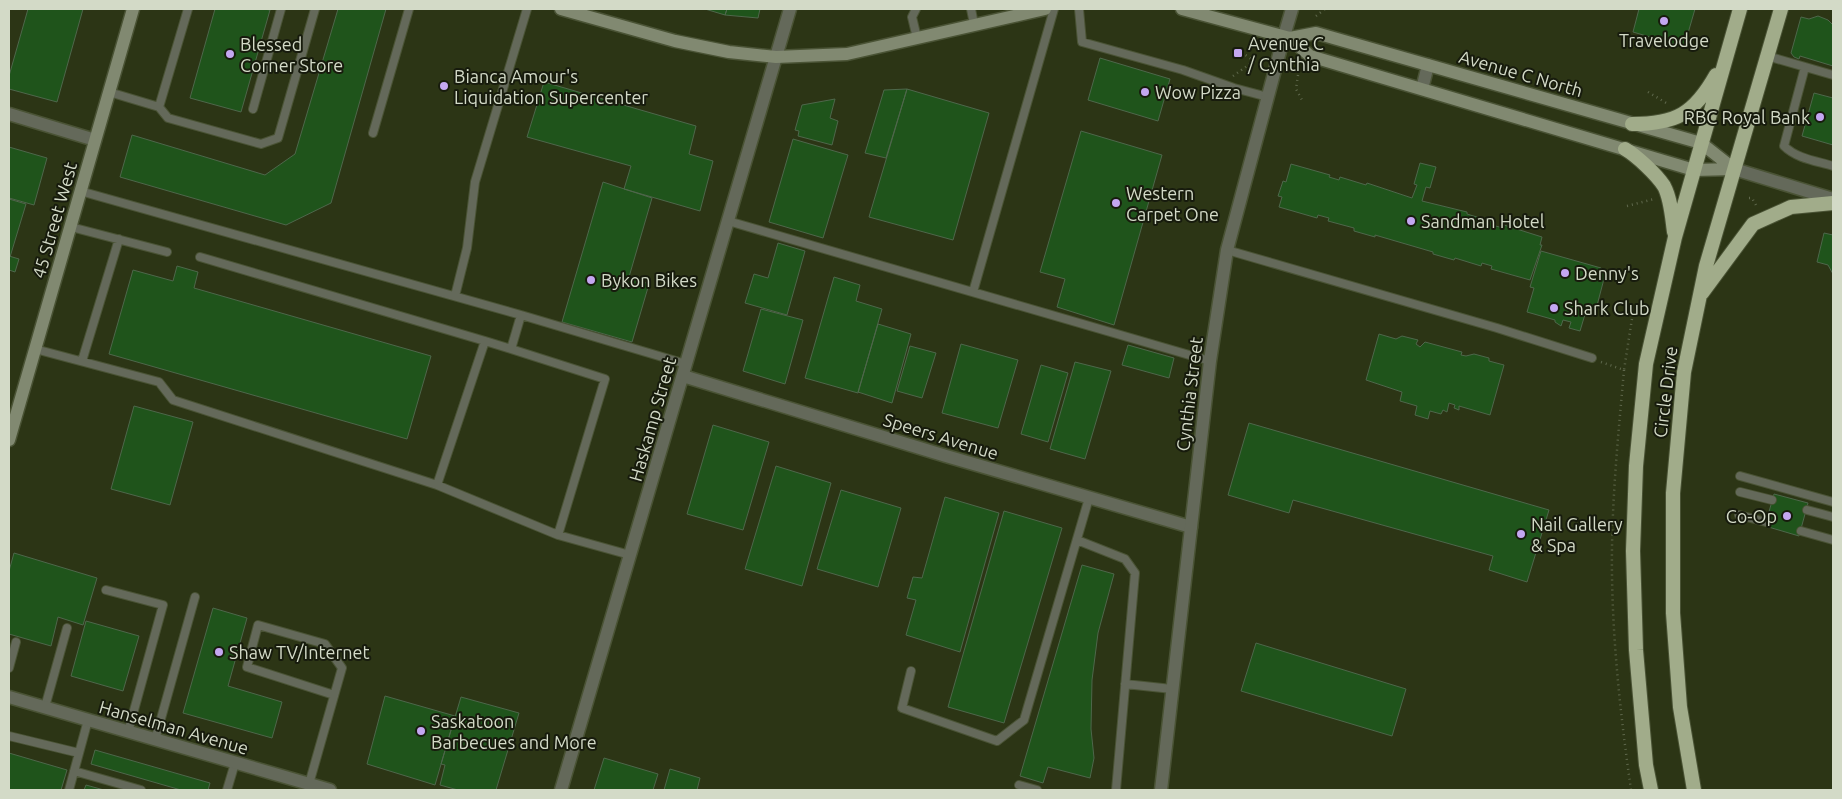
<svg xmlns="http://www.w3.org/2000/svg" width="1842" height="799" font-family="Ubuntu,sans-serif">
<rect width="100%" height="100%" fill="#2c3515"/>
<!-- building -->
<path fill="#1f541b" stroke="#4e674b" d="M 28,9 L 83,9 L 57,102 L 9,89 L 9,76 Z
M 215,9 L 264,9 L 270,10 L 241,112 L 190,98 Z
M 338,9 L 386,9 L 331,203 L 286,225 L 120,177 L 132,135 L 265,175 L 295,154 Z
M 705,9 L 727,9 L 725,15 Z
M 727,9 L 760,9 L 758,18 L 725,15 Z
M 1639,9 L 1695,9 L 1684,47 L 1633,32 Z
M 1818,16 L 1828,20 L 1833,25 L 1833,66 L 1800,56 L 1799,59 L 1794,57 L 1791,53 L 1801,17 L 1809,19 Z
M 1100,58 L 1170,79 L 1158,121 L 1088,100 Z
M 544,82 L 696,126 L 689,154 L 713,161 L 700,211 L 624,189 L 631,166 L 527,137 Z
M 907,89 L 989,113 L 953,240 L 869,217 Z
M 907,89 L 886,158 L 865,153 L 884,90 Z
M 1814,93 L 1833,98 L 1833,145 L 1802,136 Z
M 835,99 L 830,118 L 838,121 L 832,145 L 798,136 L 799,131 L 795,130 L 802,105 Z
M 1081,131 L 1162,155 L 1114,325 L 1057,307 L 1065,279 L 1040,272 Z
M 793,139 L 848,155 L 823,238 L 769,222 Z
M 9,147 L 47,158 L 34,205 L 9,198 Z
M 1420,163 L 1436,167 L 1430,188 L 1426,187 L 1422,201 L 1467,212 L 1467,214 L 1493,222 L 1492,225 L 1503,228 L 1504,225 L 1542,237 L 1540,245 L 1542,245 L 1530,280 L 1491,269 L 1492,266 L 1482,263 L 1481,266 L 1455,258 L 1454,260 L 1433,254 L 1433,252 L 1375,235 L 1375,237 L 1354,231 L 1354,228 L 1328,221 L 1329,218 L 1318,215 L 1317,218 L 1279,207 L 1282,197 L 1278,196 L 1283,181 L 1286,182 L 1291,164 L 1330,175 L 1329,177 L 1339,180 L 1340,177 L 1366,185 L 1367,183 L 1412,198 L 1417,185 L 1414,184 Z
M 603,182 L 652,198 L 629,277 L 649,284 L 632,342 L 562,322 Z
M 9,199 L 26,204 L 10,257 L 9,256 Z
M 1824,233 L 1833,235 L 1833,274 L 1828,265 L 1817,262 Z
M 778,243 L 805,251 L 787,315 L 745,303 L 754,274 L 768,278 Z
M 1541,251 L 1601,268 L 1605,275 L 1595,313 L 1586,311 L 1580,331 L 1569,328 L 1571,322 L 1563,320 L 1561,326 L 1555,322 L 1555,320 L 1527,312 L 1534,288 L 1530,287 Z
M 9,256 L 19,259 L 15,272 L 9,270 Z
M 177,266 L 198,272 L 194,288 L 431,356 L 407,439 L 109,354 L 133,270 L 173,281 Z
M 834,277 L 860,285 L 856,301 L 882,309 L 858,393 L 805,378 Z
M 761,309 L 803,320 L 785,384 L 743,371 Z
M 878,324 L 911,334 L 892,403 L 858,392 Z
M 1379,334 L 1396,339 L 1402,336 L 1418,340 L 1416,344 L 1420,347 L 1425,342 L 1462,352 L 1461,355 L 1466,356 L 1474,354 L 1489,358 L 1489,361 L 1504,365 L 1490,415 L 1459,406 L 1459,410 L 1454,408 L 1455,405 L 1449,403 L 1447,412 L 1443,410 L 1441,414 L 1430,411 L 1428,419 L 1415,415 L 1417,406 L 1400,401 L 1402,392 L 1366,380 Z
M 961,344 L 1018,360 L 998,428 L 942,413 Z
M 1128,345 L 1174,358 L 1169,378 L 1122,365 Z
M 910,346 L 936,353 L 922,398 L 897,391 Z
M 1075,362 L 1111,371 L 1085,459 L 1050,449 Z
M 1041,365 L 1068,373 L 1048,442 L 1021,434 Z
M 134,406 L 193,422 L 170,505 L 111,489 Z
M 1249,423 L 1549,510 L 1527,582 L 1489,570 L 1493,556 L 1293,500 L 1289,513 L 1228,495 Z
M 713,425 L 769,442 L 743,530 L 687,514 Z
M 776,466 L 831,483 L 802,586 L 745,569 Z
M 841,490 L 901,508 L 878,587 L 817,569 Z
M 1774,494 L 1808,503 L 1799,536 L 1765,526 Z
M 945,497 L 999,513 L 960,652 L 906,635 L 916,600 L 907,598 L 913,577 L 922,578 Z
M 1004,511 L 1062,528 L 1004,723 L 948,707 Z
M 14,553 L 97,578 L 83,625 L 58,617 L 51,646 L 9,634 L 9,571 Z
M 1082,565 L 1114,574 L 1098,633 L 1092,680 L 1091,729 L 1094,758 L 1090,778 L 1048,767 L 1043,783 L 1020,776 Z
M 213,608 L 247,618 L 228,686 L 282,702 L 272,738 L 183,713 Z
M 86,621 L 139,636 L 123,691 L 71,676 Z
M 1256,643 L 1406,689 L 1392,736 L 1241,691 Z
M 385,696 L 455,716 L 435,785 L 367,764 Z
M 461,697 L 519,713 L 496,790 L 458,790 L 440,785 L 445,765 L 441,764 Z
M 95,750 L 210,783 L 208,790 L 181,790 L 91,764 Z
M 9,753 L 67,770 L 61,790 L 9,790 Z
M 604,758 L 658,774 L 653,790 L 594,790 Z
M 670,769 L 700,778 L 697,790 L 664,790 Z
M 86,785 L 104,790 L 84,790 Z"/>
<g fill="none" stroke-linecap="round" stroke-linejoin="round">
<!-- service casing -->
<g stroke="#4a5335" stroke-width="10">
<path id="service" d="M 916,9 L 912,17 L 917,38
M 971,9 L 974,24
M 1079,9 L 1082,42 L 1183,70 L 1234,88 L 1268,97
M 1767,56 L 1833,75
M 1805,67 L 1784,146 C 1797,159 1817,161 1833,166
M 109,92 L 159,107 L 168,118 L 261,144 L 278,138 L 315,9
M 159,107 L 188,9
M 253,109 L 281,9
M 373,133 L 409,9
M 80,191 L 521,315 L 686,364
M 728,221 L 1210,361
M 71,227 L 167,252
M 1227,250 L 1497,328 L 1592,358
M 200,257 L 485,341
M 973,292 L 1054,9
M 455,296 L 467,248 L 475,182 L 527,9
M 35,349 L 159,382 L 173,400 L 437,485 L 558,535 L 630,555
M 511,349 L 605,379 L 558,535
M 82,361 L 119,239
M 1740,476 L 1833,502
M 437,485 L 485,341 L 511,349 L 521,315
M 1740,492 L 1772,500
M 1807,510 L 1833,517
M 1739,515 L 1766,522
M 1801,531 L 1833,540
M 1077,540 L 1125,559 L 1135,573 L 1116,790
M 106,590 L 163,605 L 128,732
M 9,668 L 16,642
M 911,671 L 902,708 L 997,741 L 1024,720 L 1089,498
M 1125,684 L 1172,689
M 45,707 L 67,628
M 9,736 L 79,753
M 155,740 L 195,597
M 74,771 L 141,790
M 309,784 L 342,668 L 325,644 L 258,625 L 247,667 L 334,695
M 1019,785 L 1037,790
M 69,790 L 88,720
M 227,790 L 235,763"/>
</g>
<!-- minor casing -->
<g stroke="#4a5335" stroke-width="15">
<path id="minor" d="M 1284,36 L 1292,9
M 1422,89 L 1428,65
M 9,114 L 95,140
M 1734,169 L 1833,199
M 683,376 L 946,456 L 1191,527
M 9,697 L 330,790
M 561,790 L 790,9"/>
</g>
<!-- tertiary casing -->
<g stroke="#4a5335" stroke-width="15">
<path id="tertiary" d="M 1161,790 L 1210,361 L 1227,250 L 1284,36"/>
</g>
<!-- secondary casing -->
<g stroke="#4a5335" stroke-width="15">
<path id="secondary" d="M 561,9 L 675,41 L 729,52 L 776,57 L 847,54 L 1045,9
M 1182,9 L 1290,38 L 1316,33 L 1701,143 L 1734,169
M 1290,38 L 1310,56 L 1694,170 L 1734,169
M 9,440 L 133,9"/>
</g>
<!-- trunk casing -->
<g stroke="#4a5335" stroke-width="16">
<path id="trunk" d="M 1632,124 C 1676,124 1694,114 1716,75
M 1625,149 C 1637,156 1656,174 1664,186 C 1671,199 1672,218 1674,232
M 1702,293 L 1753,224 L 1791,207 L 1833,203
M 1651,790 L 1646,765 L 1636,650 L 1633,551 L 1636,466 L 1646,364 L 1675,237 L 1740,9
M 1694,790 L 1680,707 L 1673,613 L 1673,493 L 1684,372 L 1706,266 L 1781,9"/>
</g>
<!-- path -->
<path stroke="#5f684c" stroke-width="2.5" stroke-dasharray="1 4" stroke-linecap="butt" d="M 1316,16 L 1325,9
M 1298,75 L 1296,89 L 1302,100
M 1233,76 L 1254,61 L 1237,49
M 1648,92 L 1668,104
M 1749,198 L 1752,198 L 1757,207
M 1627,206 L 1654,199
M 1601,362 L 1624,370 L 1633,312
M 1624,370 C 1618,438 1611,506 1612,575 C 1613,647 1621,719 1631,790"/>
<!-- service -->
<use href="#service" stroke="#64695a" stroke-width="8"/>
<!-- minor -->
<use href="#minor" stroke="#64695a" stroke-width="12"/>
<!-- tertiary -->
<use href="#tertiary" stroke="#64695a" stroke-width="12"/>
<!-- secondary -->
<use href="#secondary" stroke="#818971" stroke-width="12"/>
<!-- trunk -->
<use href="#trunk" stroke="#a1ac8a" stroke-width="14"/>
</g>
<!-- markers -->
<g fill="#c4a7f1" stroke="#171b0d" stroke-width="2">
<circle cx="1664" cy="21" r="5"/>
<rect x="1233" y="48" width="10" height="10" rx="2.5"/>
<circle cx="230" cy="54" r="5"/>
<circle cx="444" cy="86" r="5"/>
<circle cx="1145" cy="92" r="5"/>
<circle cx="1820" cy="117" r="5"/>
<circle cx="1116" cy="203" r="5"/>
<circle cx="1411" cy="221" r="5"/>
<circle cx="1565" cy="273" r="5"/>
<circle cx="591" cy="280" r="5"/>
<circle cx="1554" cy="308" r="5"/>
<circle cx="1787" cy="516" r="5"/>
<circle cx="1521" cy="534" r="5"/>
<circle cx="219" cy="652" r="5"/>
<circle cx="421" cy="731" r="5"/>
</g>
<g text-anchor="middle" dominant-baseline="central" stroke-width="4" stroke-linejoin="round" paint-order="stroke">
<!-- poi labels -->
<g font-size="18" fill="#d3dac7" stroke="#171b0d" text-anchor="start">
<text x="1664" y="40" text-anchor="middle">Travelodge</text>
<text x="1248" y="43">Avenue C<tspan x="1248" dy="21">/ Cynthia</tspan></text>
<text x="240" y="44">Blessed<tspan x="240" dy="21">Corner Store</tspan></text>
<text x="454" y="76">Bianca Amour's<tspan x="454" dy="21">Liquidation Supercenter</tspan></text>
<text x="1155" y="92">Wow Pizza</text>
<text x="1810" y="117" text-anchor="end">RBC Royal Bank</text>
<text x="1126" y="193">Western<tspan x="1126" dy="21">Carpet One</tspan></text>
<text x="1421" y="221">Sandman Hotel</text>
<text x="1575" y="273">Denny's</text>
<text x="601" y="280">Bykon Bikes</text>
<text x="1564" y="308">Shark Club</text>
<text x="1777" y="516" text-anchor="end">Co-Op</text>
<text x="1531" y="524">Nail Gallery<tspan x="1531" dy="21">&amp; Spa</tspan></text>
<text x="229" y="652">Shaw TV/Internet</text>
<text x="431" y="721">Saskatoon<tspan x="431" dy="21">Barbecues and More</tspan></text>
</g>
<!-- street labels -->
<g font-size="18" fill="#d3dac7" stroke="#171b0d">
<text transform="translate(1521 73) rotate(16)">Avenue C North</text>
<text transform="translate(54 220) rotate(-74)">45 Street West</text>
<text transform="translate(1665 392) rotate(-83)">Circle Drive</text>
<text transform="translate(1189 394) rotate(-83)">Cynthia Street</text>
<text transform="translate(652 419) rotate(-74)">Haskamp Street</text>
<text transform="translate(941 436) rotate(17)">Speers Avenue</text>
<text transform="translate(174 727) rotate(16)">Hanselman Avenue</text>
</g>
</g>
<!-- border -->
<rect width="1842" height="799" fill="none" stroke="#d3dac7" stroke-width="20"/>
</svg>
